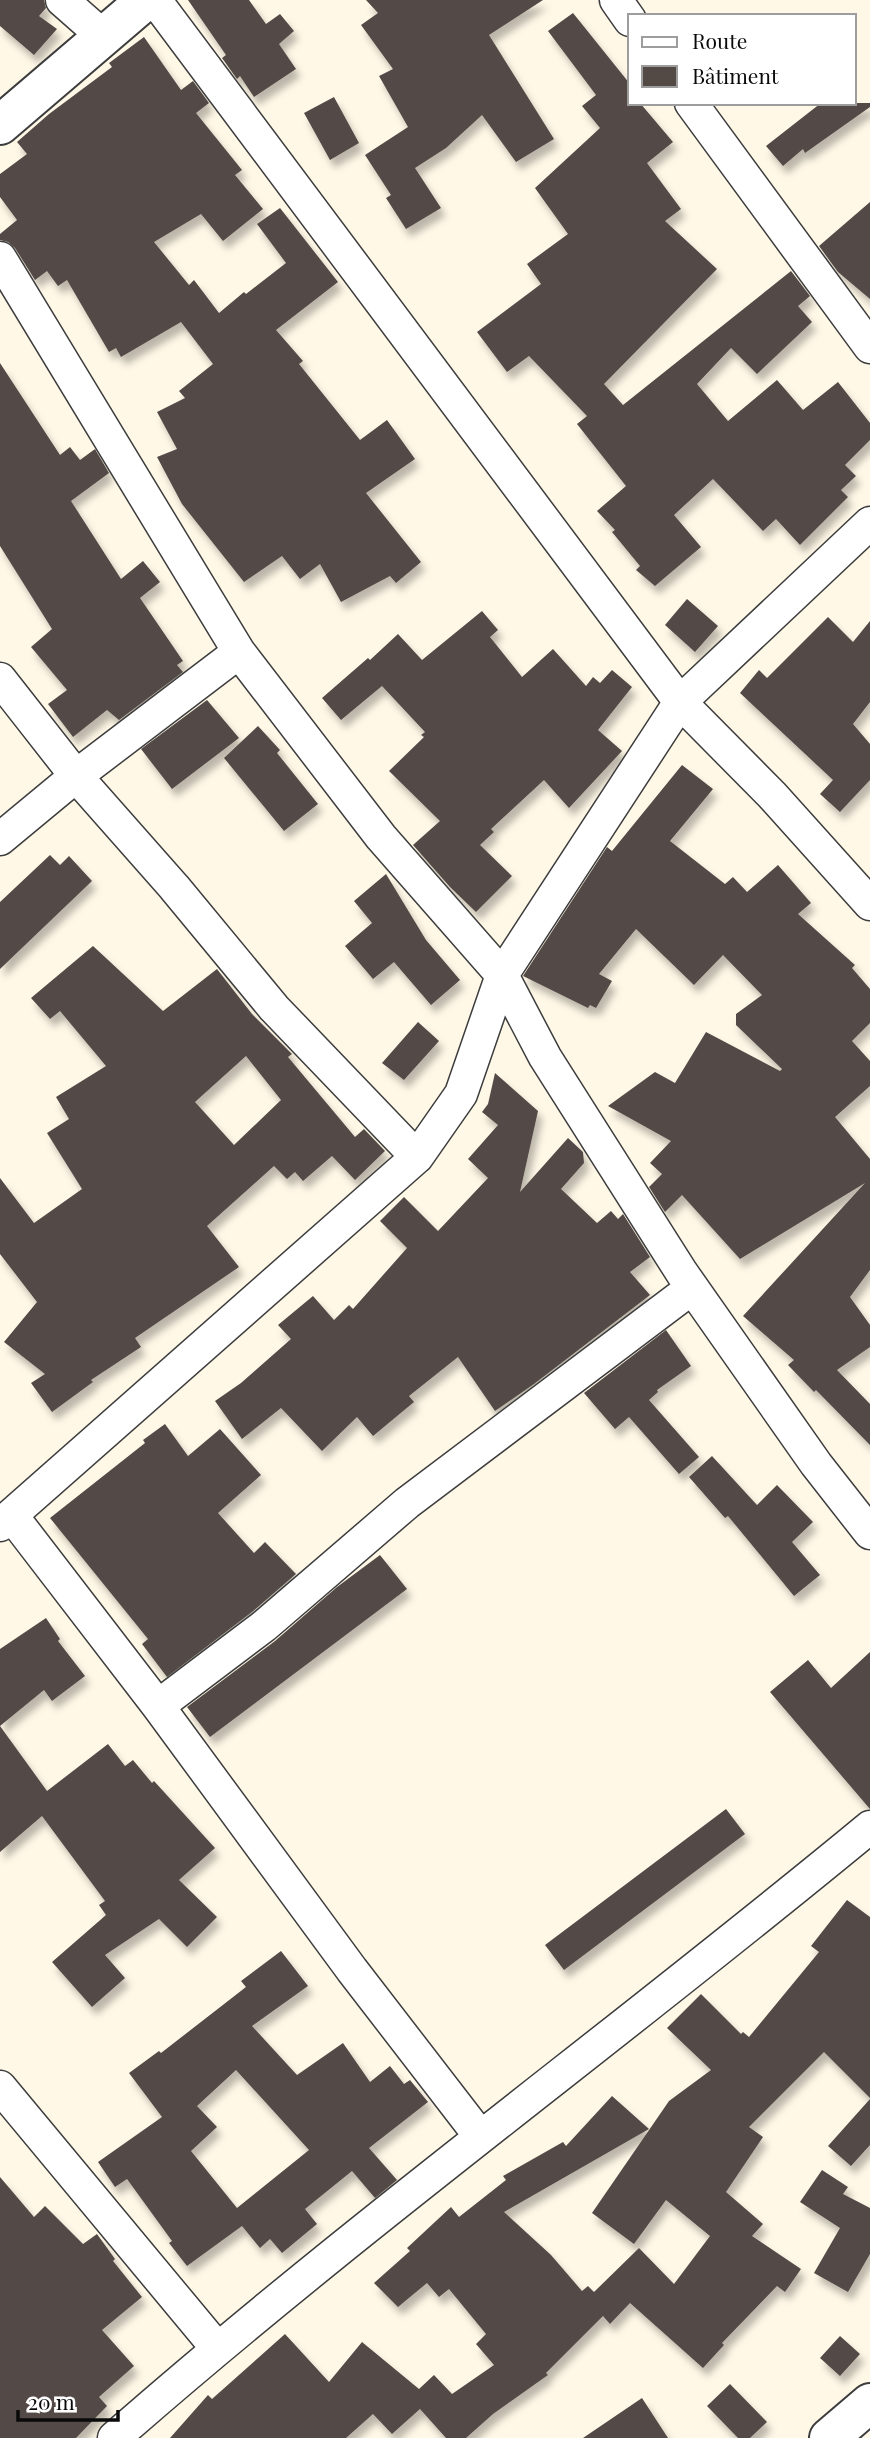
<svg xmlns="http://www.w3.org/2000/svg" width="870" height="2438" font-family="'Playfair Display',serif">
<defs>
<filter id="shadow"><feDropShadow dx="4.5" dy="8" stdDeviation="3.5" flood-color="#0004"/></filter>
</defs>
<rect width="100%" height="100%" fill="#fff8e7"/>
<!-- building -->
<path fill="#534a46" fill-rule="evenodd" filter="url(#shadow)" d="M 0,0 L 44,0 L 46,8 L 39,16 L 57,29 L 34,55 L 0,26 Z
M 188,0 L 249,0 L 266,24 L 280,14 L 294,31 L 279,44 L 296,69 L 254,97 L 240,76 L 237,79 L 222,58 L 226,55 Z
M 366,0 L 543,0 L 489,35 L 554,139 L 516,162 L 482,115 L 446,148 L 415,168 L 441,208 L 406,229 L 386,198 L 391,195 L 365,155 L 408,127 L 379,76 L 393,69 L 361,25 L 378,13 Z
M 573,13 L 630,84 L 630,103 L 640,103 L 673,142 L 647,163 L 681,209 L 665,221 L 717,269 L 604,384 L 623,405 L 791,271 L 810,296 L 798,306 L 812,322 L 757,374 L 731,348 L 697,384 L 728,421 L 777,380 L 803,410 L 838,382 L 870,423 L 870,440 L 845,465 L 856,476 L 841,490 L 848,497 L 800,545 L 776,519 L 763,531 L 713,479 L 674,515 L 701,547 L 655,586 L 636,570 L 640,566 L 612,532 L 615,530 L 597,511 L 626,486 L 577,424 L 587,416 L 529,356 L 507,372 L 477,332 L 541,284 L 527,264 L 568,234 L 535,188 L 600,128 L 582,106 L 596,95 L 548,31 Z
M 144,37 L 181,90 L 193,81 L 209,103 L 196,113 L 242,170 L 235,175 L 263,209 L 223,241 L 201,214 L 154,242 L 189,285 L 194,280 L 219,313 L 244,292 L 246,294 L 286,263 L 257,224 L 280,208 L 338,282 L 276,330 L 303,361 L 299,364 L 360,440 L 387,420 L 415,459 L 366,493 L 421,562 L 396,583 L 390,576 L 341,602 L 320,564 L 300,579 L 282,556 L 244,582 L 182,504 L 157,457 L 177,449 L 157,412 L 185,398 L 179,391 L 213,364 L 181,322 L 121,357 L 116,348 L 109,352 L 67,280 L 58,286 L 47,271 L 35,280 L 15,248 L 8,242 L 0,240 L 0,234 L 17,220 L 0,197 L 0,174 L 27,154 L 17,142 L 49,114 L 112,67 L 109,63 Z
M 334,97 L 359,143 L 330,160 L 304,113 Z
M 821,103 L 870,103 L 870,107 L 805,153 L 803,149 L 783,166 L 766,146 Z
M 870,202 L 870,299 L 838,272 L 819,246 Z
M 0,363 L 60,455 L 70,447 L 80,460 L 95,449 L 109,473 L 71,501 L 121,579 L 143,561 L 160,582 L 140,598 L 183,661 L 177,665 L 183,672 L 119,720 L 107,710 L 73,737 L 48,704 L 67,690 L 31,647 L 52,629 L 0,546 Z
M 687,599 L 718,626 L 695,652 L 665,625 Z
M 482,611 L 498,630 L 490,637 L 522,677 L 553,649 L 586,686 L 593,677 L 600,683 L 612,670 L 632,687 L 598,730 L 622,751 L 569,808 L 544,780 L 491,829 L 494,832 L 480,845 L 512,876 L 476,912 L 450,887 L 413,845 L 440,821 L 389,771 L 424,737 L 421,735 L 425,732 L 382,686 L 341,720 L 322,698 L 368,658 L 370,660 L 398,634 L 422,660 Z
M 828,617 L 853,642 L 870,621 L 870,702 L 853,724 L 870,744 L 870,780 L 840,812 L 820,794 L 833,780 L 740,693 L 759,670 L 767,678 Z
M 207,700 L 239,738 L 172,789 L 141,749 Z
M 258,726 L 280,750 L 277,753 L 318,804 L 284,831 L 224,758 Z
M 682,765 L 713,789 L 670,841 L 725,884 L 733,877 L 747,892 L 778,865 L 811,903 L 798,914 L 855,965 L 852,968 L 870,989 L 870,1023 L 852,1041 L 870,1061 L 870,1086 L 835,1117 L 870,1159 L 870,1270 L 850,1297 L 870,1325 L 870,1347 L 837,1370 L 870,1404 L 870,1445 L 816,1390 L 814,1392 L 788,1365 L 794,1360 L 743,1316 L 865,1183 L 740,1259 L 682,1195 L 665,1212 L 649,1187 L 662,1174 L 650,1163 L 671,1141 L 608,1106 L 655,1072 L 675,1083 L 706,1032 L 780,1071 L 782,1069 L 736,1025 L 736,1014 L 762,995 L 723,955 L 694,985 L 636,929 L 599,974 L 612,981 L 596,1008 L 590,1005 L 588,1008 L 523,976 L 607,847 L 612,851 Z
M 50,855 L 60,865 L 69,856 L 92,881 L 0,969 L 0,902 Z
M 386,874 L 426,940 L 460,980 L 431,1005 L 394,962 L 373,979 L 345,946 L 372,923 L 354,901 Z
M 93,946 L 163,1011 L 217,969 L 252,1014 L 292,1054 L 288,1057 L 355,1137 L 364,1129 L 385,1151 L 355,1180 L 332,1156 L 303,1181 L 295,1172 L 287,1179 L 274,1166 L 207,1226 L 239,1267 L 135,1338 L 141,1347 L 91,1380 L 93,1382 L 52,1412 L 31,1383 L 45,1374 L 4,1342 L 37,1302 L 0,1254 L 0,1178 L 34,1223 L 82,1189 L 47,1133 L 69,1119 L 56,1097 L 106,1066 L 60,1011 L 50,1019 L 31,998 ZM 246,1056 L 281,1100 L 234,1145 L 195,1102 Z
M 418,1022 L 439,1041 L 404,1080 L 382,1063 Z
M 495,1073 L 538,1111 L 520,1192 L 568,1138 L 583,1152 L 584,1163 L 561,1189 L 597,1223 L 611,1211 L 618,1219 L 623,1214 L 650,1257 L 630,1272 L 650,1295 L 534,1384 L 495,1411 L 458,1357 L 409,1396 L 414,1402 L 373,1436 L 357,1417 L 322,1451 L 281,1408 L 242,1439 L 215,1401 L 241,1383 L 291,1339 L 278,1325 L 313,1296 L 334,1320 L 349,1305 L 353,1309 L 407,1248 L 380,1221 L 404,1197 L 438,1231 L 488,1178 L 468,1159 L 498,1125 L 482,1112 L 488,1104 Z
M 666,1330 L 691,1366 L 657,1390 L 658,1392 L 649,1400 L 699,1457 L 679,1474 L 629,1417 L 615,1429 L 584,1393 Z
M 165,1424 L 188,1456 L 220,1429 L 261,1475 L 218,1513 L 254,1553 L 265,1542 L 296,1574 L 252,1612 L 167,1677 L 142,1644 L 148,1639 L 50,1518 L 145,1443 L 143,1440 Z
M 712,1456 L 757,1505 L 777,1485 L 813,1522 L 792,1542 L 820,1575 L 794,1596 L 728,1516 L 725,1518 L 689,1477 Z
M 380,1555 L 407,1589 L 210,1737 L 187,1707 L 275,1641 L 337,1587 Z
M 46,1618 L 60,1639 L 58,1641 L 85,1676 L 52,1701 L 44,1690 L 0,1726 L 47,1791 L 108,1744 L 125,1766 L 133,1760 L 152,1783 L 154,1781 L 215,1848 L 179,1880 L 217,1917 L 187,1947 L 159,1919 L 105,1955 L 125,1978 L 92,2007 L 52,1962 L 106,1915 L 99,1905 L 105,1901 L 42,1816 L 0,1852 L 0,1649 Z
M 870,1652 L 870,1809 L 770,1692 L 808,1660 L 831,1688 Z
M 726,1809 L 745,1834 L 564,1970 L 545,1945 Z
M 847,1900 L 870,1917 L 870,2098 L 824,2052 L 749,2127 L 763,2137 L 726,2192 L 763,2224 L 752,2236 L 801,2269 L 785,2292 L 777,2286 L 722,2343 L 724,2345 L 703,2368 L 630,2303 L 610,2324 L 603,2316 L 546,2373 L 548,2375 L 493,2414 L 466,2438 L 446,2438 L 420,2409 L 392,2434 L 373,2414 L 346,2438 L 170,2438 L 208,2395 L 212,2399 L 285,2334 L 329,2382 L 362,2342 L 419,2389 L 434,2375 L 452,2394 L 494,2365 L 476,2344 L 486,2334 L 449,2289 L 439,2297 L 427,2283 L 398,2307 L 374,2283 L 410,2251 L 407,2248 L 451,2207 L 459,2217 L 506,2180 L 503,2176 L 563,2142 L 566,2146 L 612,2096 L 649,2129 L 504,2212 L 551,2255 L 582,2291 L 588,2286 L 594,2292 L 639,2248 L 674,2284 L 710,2236 L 666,2200 L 634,2244 L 592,2213 L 669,2101 L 711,2070 L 667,2028 L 701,1994 L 741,2034 L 743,2032 L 749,2037 L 819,1952 L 811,1946 Z
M 281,1951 L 308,1986 L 252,2026 L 297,2075 L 343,2043 L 370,2082 L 390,2066 L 404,2084 L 410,2080 L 428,2102 L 369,2148 L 397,2180 L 375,2198 L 352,2171 L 305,2209 L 317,2224 L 282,2253 L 270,2239 L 260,2248 L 242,2226 L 187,2266 L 169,2243 L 172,2241 L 127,2179 L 115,2187 L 98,2162 L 162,2117 L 129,2073 L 159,2051 L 161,2053 L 246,1987 L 241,1981 ZM 236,2070 L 309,2150 L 237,2208 L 191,2151 L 217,2127 L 197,2106 Z
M 870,2099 L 870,2145 L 851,2166 L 828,2146 Z
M 822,2170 L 848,2187 L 843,2194 L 870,2208 L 870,2254 L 848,2292 L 814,2273 L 840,2228 L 800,2202 Z
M 0,2177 L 34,2217 L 45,2206 L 83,2244 L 97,2234 L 115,2259 L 113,2261 L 142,2297 L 102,2330 L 134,2366 L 99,2397 L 107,2406 L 76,2438 L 0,2438 Z
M 840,2336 L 860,2354 L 840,2376 L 820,2358 Z
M 730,2384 L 767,2422 L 750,2438 L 738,2438 L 707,2406 Z
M 642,2398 L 668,2438 L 583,2438 Z"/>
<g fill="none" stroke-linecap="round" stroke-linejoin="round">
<!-- minor casing -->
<g stroke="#3d3d3d" stroke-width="35">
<path id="minor" d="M 62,0 L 104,37
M 155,0 L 680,702 L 772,795 L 870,904
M 616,0 L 630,20
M 691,103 L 870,347
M 0,258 L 239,652 L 381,837 L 502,975 L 545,1057 L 682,1273 L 816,1464 L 870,1533
M 0,679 L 76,776 L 174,887 L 274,1008 L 417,1157
M 0,839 L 76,776 L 239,652
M 12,1516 L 158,1706 L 352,1970 L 480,2136
M 0,1525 L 417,1157 L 461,1094 L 502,975 L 680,702 L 870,523
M 158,1706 L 264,1626 L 407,1503 L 692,1288
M 0,2087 L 217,2348
M 114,2438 C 358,2224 620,2034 870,1827"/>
</g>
<!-- tertiary casing -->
<g stroke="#3d3d3d" stroke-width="42">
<path id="tertiary" d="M 0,125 L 146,0
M 829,2438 L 870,2403"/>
</g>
<!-- minor -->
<use href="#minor" stroke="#fff" stroke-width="32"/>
<!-- tertiary -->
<use href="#tertiary" stroke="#fff" stroke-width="38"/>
</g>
<!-- legend -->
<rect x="628" y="14" width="228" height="91" fill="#ffffff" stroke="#9d9d9d" stroke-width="2"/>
<rect x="642" y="37" width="35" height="10" fill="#ffffff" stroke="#9d9d9d" stroke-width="2"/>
<text x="692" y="49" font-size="21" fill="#0a0a0a">Route</text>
<rect x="642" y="66" width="35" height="21" fill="#534a46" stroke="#9d9d9d" stroke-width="2"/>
<text x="692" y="84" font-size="21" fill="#0a0a0a">Bâtiment</text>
<!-- scale -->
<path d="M18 2410v10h100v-10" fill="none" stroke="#0a0a0a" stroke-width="3.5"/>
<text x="28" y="2410" font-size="21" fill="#0a0a0a" stroke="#ffffff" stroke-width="5" paint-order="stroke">20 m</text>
</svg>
